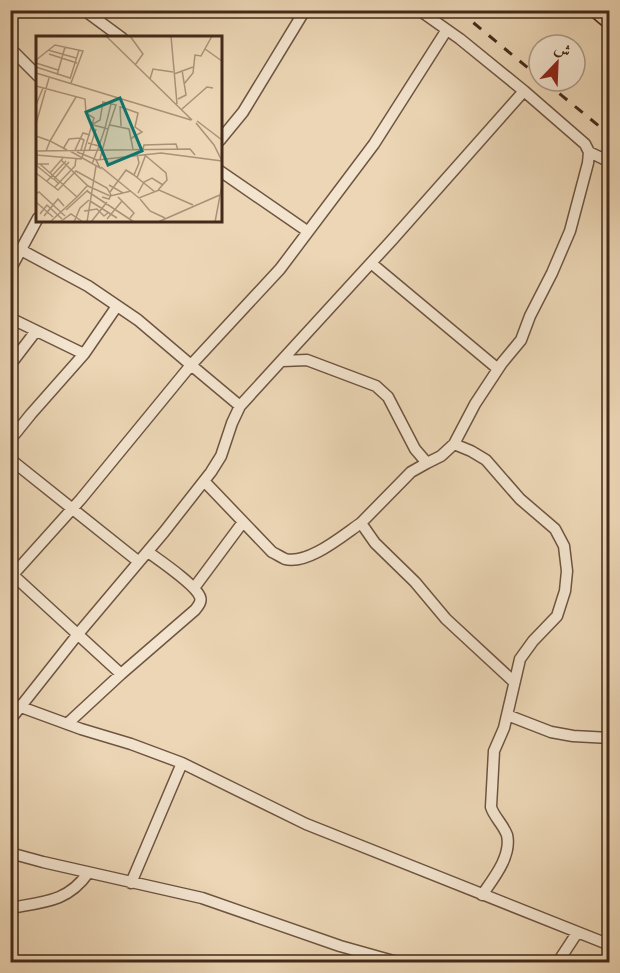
<svg xmlns="http://www.w3.org/2000/svg" width="620" height="973" font-family="'Gentium Book Plus',Amiri,serif">
<rect width="100%" height="100%" fill="#ecd6b5"/>
<filter id="stains"><feTurbulence type="fractalNoise" baseFrequency=".00333" numOctaves="4"/><feColorMatrix values="0 0 0 0 .2 0 0 0 0 .09 0 0 0 0 .02 0 0 0 .5 -.17"/></filter>
<radialGradient id="worn" r=".72"><stop offset=".6" stop-color="#630" stop-opacity="0"/><stop offset="1" stop-color="#630" stop-opacity=".3"/></radialGradient>
<g fill="none" stroke-linecap="round" stroke-linejoin="round">
<!-- street casing -->
<g stroke="#6e5541" stroke-width="13">
<path id="street" d="M 84,10 L 122,38
M 10,48 L 38,76
M 220,140 L 243,112 L 305,10
M 589,152 L 610,162
M 220,171 L 307,231
M 21,250 L 88,286 L 138,320 L 191,365 L 280,269 L 374,144 L 446,31
M 371,263 L 498,369
M 10,270 L 38,218
M 10,318 L 84,354
M 282,361 L 307,360 L 376,386 L 388,397 L 415,449 L 427,463 L 441,456 L 454,444 L 471,451 L 486,460 L 520,499 L 555,529 L 564,546 L 567,571 L 565,591 L 557,616 L 533,641 L 520,659 L 504,728 L 494,751 L 491,807 C 494,817 503,824 507,835 C 512,856 493,879 482,895
M 10,365 L 36,331
M 240,406 L 392,240 L 524,91 L 460,39 L 419,10
M 10,440 L 31,414 L 84,354 L 117,306
M 454,444 L 475,404 L 502,363 L 521,340 L 530,316 L 552,273 L 570,231 L 588,163 L 589,152 L 585,144 L 524,91
M 10,459 L 139,562
M 427,463 L 411,472 L 361,523 L 375,543 L 415,582 L 446,619 L 513,681
M 204,481 L 272,552 C 276,554 281,557 285,559 C 308,565 342,536 361,523
M 13,575 L 121,674 L 67,724
M 10,578 L 81,499 L 191,365 L 240,406 L 232,423 L 221,456 L 211,472 L 164,532 L 78,634 L 10,720
M 194,588 L 243,522
M 121,674 L 195,610 C 198,606 202,602 200,597 C 196,585 159,560 148,552
M 10,703 L 81,729 L 131,744 L 182,763 L 306,824 L 610,945
M 507,715 L 551,732 L 573,736 L 610,738
M 10,853 L 43,862 L 202,898 L 340,946 L 397,962
M 131,883 L 182,763
M 10,908 C 43,902 68,902 88,873
M 558,962 L 577,933"/>
</g>
<!-- primary casing -->
<g stroke="#442a1a" stroke-width="19">
<path id="primary" d="M 597,10 L 610,21"/>
</g>
<!-- street -->
<use href="#street" stroke="#f3e4cf" stroke-width="10"/>
<!-- primary -->
<use href="#primary" stroke="#ecd6b5" stroke-width="16"/>
<!-- rail -->
<path stroke="#442a1a" stroke-width="3" stroke-dasharray="10 10" stroke-linecap="butt" d="M 458,10 L 539,77
M 544,81 L 610,135"/>
</g>
<!-- overview -->
<g transform="translate(36 36)">
<rect width="186" height="186" fill="#ecd6b5"/>
<path fill="none" stroke="#a99177" stroke-width="1.5" d="M 70,0 L 156,84M 94,0 L 107,18 L 99,29M 135,0 L 141,68M 169,13 L 186,25M 12,14 L 40,22M 13,18 L 41,27M 0,24 L 19,9 L 47,15 L 35,47M 0,27 L 22,34M 0,31 L 34,42M 0,37 L 155,84M 138,38 L 157,31M 21,39 L 29,11M 34,43 L 43,14M 114,43 L 117,33 L 137,36M 148,48 L 157,37 L 159,19 L 165,20 L 176,0M 0,50 L 49,63 L 50,77 L 58,82 L 46,122M 142,63 L 150,59 L 146,34M 0,69 L 7,52M 84,70 L 85,90M 85,71 L 102,77 L 99,91 L 106,96 L 94,103M 146,73 L 171,51 L 177,52M 161,85 L 186,104M 160,87 L 178,109 L 186,125M 0,88 L 13,42M 57,88 L 64,84 L 67,66 L 80,69 L 72,93M 57,89 L 69,92 L 75,68M 74,89 L 93,93 L 97,113M 0,100 L 14,105 L 10,115M 52,107 L 63,110 L 56,128M 63,110 L 69,92 L 72,93 L 64,123M 27,113 L 33,103 L 44,102 L 48,104 L 45,114M 107,113 L 108,109 L 140,108 L 142,114M 31,114 L 14,105 L 40,61M 39,114 L 47,97 L 54,99M 0,115 L 154,113 L 159,119M 34,115 L 64,132 L 60,124M 53,115 L 60,93M 1,116 L 1,128 L 13,128M 41,116 L 61,124 L 125,117 L 186,125M 101,118 L 103,127 L 98,139 L 119,156M 0,119 L 46,123M 110,120 L 130,137 L 131,144 L 122,154M 25,124 L 52,150 L 74,160 L 87,157M 4,128 L 41,161 L 51,150M 0,129 L 17,143M 65,131 L 103,162 L 123,154 L 157,169M 0,137 L 22,154 L 40,135 L 71,152 L 75,159 L 73,163 L 66,161M 14,137 L 27,122M 101,142 L 110,118M 11,145 L 30,125M 23,148 L 18,143 L 33,126M 73,149 L 87,157 L 95,155M 19,151 L 39,130 L 40,122M 51,155 L 98,186M 74,156 L 90,134 L 98,139M 102,157 L 108,146 L 116,142 L 127,149M 0,158 L 3,156 L 29,180M 104,163 L 114,175 L 129,182M 54,165 L 81,182M 86,165 L 98,177 L 94,182M 0,166 L 17,181M 30,174 L 52,154M 48,175 L 61,173 L 68,180 L 73,176M 4,178 L 11,169 L 26,183M 8,180 L 22,163 L 28,170M 71,183 L 86,165 L 82,161M 14,186 L 41,161M 24,186 L 35,178 L 47,186M 38,186 L 44,172 L 53,164M 51,186 L 60,130M 55,186 L 71,166M 122,186 L 186,158M 179,186 L 186,149"/>
<path fill="#0f766e" fill-opacity="0.15" stroke="#0f766e" stroke-width="3" d="M 84,62 L 106,115 L 72,129 L 50,76 Z"/>
<rect width="186" height="186" fill="none" stroke="#442a1a" stroke-width="3"/>
</g>
<!-- margin -->
<rect width="620" height="973" fill="none" stroke="#ecd6b5" stroke-width="36"/>
<rect x="12" y="12" width="596" height="949" fill="none" stroke="#442a1a" stroke-width="3"/>
<rect x="18" y="18" width="584" height="937" fill="none" stroke="#442a1a" stroke-width="1.5"/>
<!-- north arrow -->
<g transform="translate(557 63) rotate(23)"><circle r="28" fill="#f3e4cf" stroke="#ad9a87" stroke-width="1.5"/>
<path d="M0-4.5L10 22L0 15L-10 22Z" fill="#8f2418"/>
<text y="-9" font-size="16" font-weight="bold" text-anchor="middle" fill="#442a1a">ش</text>
</g>
<rect width="100%" height="100%" filter="url(#stains)"/>
<rect width="100%" height="100%" fill="url(#worn)"/>
</svg>
